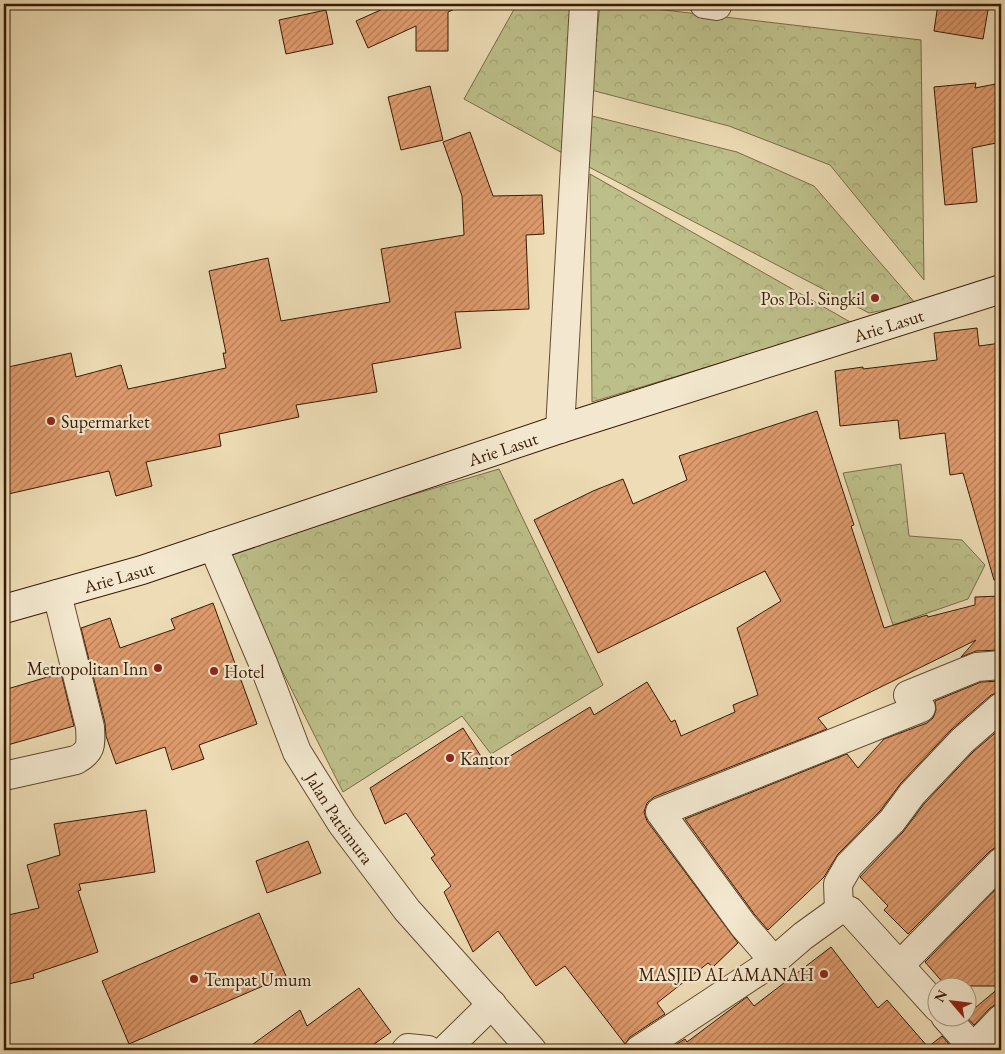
<svg xmlns="http://www.w3.org/2000/svg" width="1005" height="1054" font-family="'EB Garamond',serif">
<defs>
<pattern id="forest-crowns" width="20" height="18" patternUnits="userSpaceOnUse" patternTransform="scale(1.25)"><rect width="20" height="18" fill="#bdbf8a"/><path d="M2 6a3 3 0 1 1 6 0M12 15a3 3 0 1 1 6 0" fill="none" stroke="#a3a475"/></pattern>
<pattern id="building-hatch" width="6" height="6" patternUnits="userSpaceOnUse" patternTransform="scale(1.25)"><rect width="6" height="6" fill="#e09b6d"/><path d="M-1 1l2-2M0 6l6-6M5 7l2-2" fill="none" stroke="#b67e57"/></pattern>
</defs>
<rect width="100%" height="100%" fill="#eddcb5"/>
<filter id="stains"><feTurbulence type="fractalNoise" baseFrequency=".004" numOctaves="4"/><feColorMatrix values="0 0 0 0 .2 0 0 0 0 .09 0 0 0 0 .02 0 0 0 .5 -.17"/></filter>
<radialGradient id="worn" r=".72"><stop offset=".6" stop-color="#630" stop-opacity="0"/><stop offset="1" stop-color="#630" stop-opacity=".3"/></radialGradient>
<!-- forest -->
<path fill="url(#forest-crowns)" stroke="#7a6c46" d="M 517,4 L 574,4 L 566,155 L 464,99 Z
M 600,4 L 613,4 L 921,40 L 924,280 L 830,165 L 729,126 L 591,90 Z
M 588,115 L 737,152 L 814,186 L 916,304 L 869,313 L 587,166 Z
M 590,174 L 852,323 L 592,402 Z
M 901,464 L 909,536 L 962,540 L 985,565 L 968,599 L 893,625 L 843,473 Z
M 499,469 L 603,685 L 491,754 L 462,716 L 343,792 L 222,551 Z"/>
<!-- building -->
<path fill="url(#building-hatch)" stroke="#371a02" d="M 394,4 L 466,4 L 448,12 L 448,51 L 416,51 L 416,26 L 368,48 L 356,21 Z
M 938,4 L 989,4 L 983,39 L 934,31 Z
M 326,10 L 333,44 L 286,54 L 279,20 Z
M 976,83 L 975,88 L 1001,83 L 1001,142 L 972,148 L 977,202 L 945,205 L 934,87 Z
M 430,86 L 443,140 L 401,150 L 388,97 Z
M 470,132 L 493,196 L 542,195 L 544,234 L 526,235 L 529,309 L 455,312 L 461,348 L 372,364 L 377,392 L 296,405 L 299,417 L 219,434 L 221,446 L 146,462 L 152,486 L 116,496 L 109,471 L 4,495 L 4,368 L 71,353 L 76,377 L 121,365 L 128,389 L 226,368 L 223,353 L 226,353 L 209,271 L 268,258 L 281,321 L 390,302 L 381,249 L 464,235 L 462,196 L 443,142 Z
M 977,328 L 979,346 L 1001,343 L 1001,579 L 994,580 L 963,473 L 950,475 L 945,433 L 900,439 L 898,420 L 840,426 L 835,371 L 863,367 L 863,369 L 937,360 L 934,333 Z
M 817,411 L 854,525 L 851,526 L 884,628 L 927,615 L 928,617 L 975,605 L 975,597 L 1001,596 L 1001,650 L 976,651 L 961,657 L 976,640 L 818,718 L 827,729 L 654,797 L 647,803 L 644,812 L 647,821 L 738,943 L 713,967 L 708,963 L 657,1003 L 665,1014 L 630,1037 L 625,1044 L 565,966 L 536,986 L 498,931 L 473,952 L 444,892 L 451,886 L 431,858 L 435,855 L 406,813 L 385,824 L 370,788 L 463,728 L 489,769 L 590,707 L 594,715 L 647,682 L 671,722 L 675,720 L 681,736 L 735,712 L 733,705 L 758,695 L 737,628 L 781,601 L 765,571 L 598,653 L 534,520 L 593,491 L 623,479 L 633,504 L 687,480 L 679,456 Z
M 213,603 L 257,724 L 199,745 L 204,759 L 172,770 L 165,747 L 116,764 L 106,736 L 105,723 L 81,628 L 110,618 L 120,648 L 175,629 L 171,619 Z
M 61,673 L 74,726 L 4,746 L 4,690 Z
M 1001,681 L 1001,692 L 991,695 L 951,730 L 901,783 L 880,811 L 838,854 L 824,877 L 768,930 L 755,915 L 685,819 L 847,754 L 858,768 L 884,739 L 927,723 L 933,718 L 936,710 L 935,701 L 981,682 Z
M 1001,728 L 1001,847 L 996,847 L 990,851 L 908,934 L 884,910 L 888,906 L 860,877 L 903,832 L 924,804 L 973,752 Z
M 146,810 L 155,872 L 79,884 L 81,890 L 78,891 L 98,952 L 33,974 L 34,978 L 4,985 L 4,916 L 39,908 L 27,865 L 60,855 L 54,824 Z
M 308,841 L 321,873 L 267,893 L 256,861 Z
M 1001,884 L 1001,1004 L 996,1004 L 990,1008 L 974,1025 L 966,1016 L 968,1014 L 1001,986 L 946,986 L 925,962 Z
M 259,913 L 286,976 L 129,1044 L 102,981 Z
M 831,947 L 878,1008 L 887,1000 L 928,1047 L 942,1036 L 954,1050 L 667,1050 L 685,1039 L 687,1042 L 747,997 L 754,1006 Z
M 359,988 L 391,1032 L 366,1050 L 245,1050 L 300,1010 L 307,1026 Z"/>
<g fill="none" stroke-linecap="round" stroke-linejoin="round">
<!-- street casing -->
<g stroke="#644a2f" stroke-width="30">
<g id="street">
<path d="M 704,4 L 717,6"/>
<path d="M 560,429 L 584,4"/>
<path id="s1" d="M 213,546 L 263,663 L 297,752 L 342,824 L 407,910 L 532,1050"/>
<path d="M 908,695 L 977,667 L 1001,665"/>
<path d="M 4,776 L 76,760 C 92,751 91,745 90,727 L 57,594"/>
<path d="M 839,910 L 838,884 L 849,865 L 892,821 L 912,794 L 962,741 L 1001,707"/>
<path d="M 774,961 L 743,925 L 660,812 L 921,708"/>
<path d="M 900,965 L 1001,862"/>
<path d="M 945,1016 L 975,1050"/>
<path d="M 973,1048 L 1001,1019"/>
<path d="M 406,1050 L 408,1048 L 428,1050"/>
<path d="M 445,1050 L 492,1004"/>
<path d="M 639,1050 L 774,961 L 803,936 L 839,910 L 845,909 L 850,911 L 938,1008"/>
</g>
</g>
<!-- secondary casing -->
<g stroke="#371a02" stroke-width="30">
<g id="secondary">
<path id="s2" d="M 4,609 L 142,570 L 560,429 L 1001,289"/>
</g>
</g>
<!-- street -->
<use href="#street" stroke="#f3e8cf" stroke-width="28"/>
<!-- secondary -->
<use href="#secondary" stroke="#f3e8cf" stroke-width="28"/>
</g>
<!-- markers -->
<g fill="#8f2418" stroke="#f3e8cf" stroke-width="2">
<circle cx="875" cy="298" r="5"/>
<circle cx="51" cy="421" r="5"/>
<circle cx="158" cy="668" r="5"/>
<circle cx="214" cy="671" r="5"/>
<circle cx="450" cy="758" r="5"/>
<circle cx="824" cy="974" r="5"/>
<circle cx="194" cy="979" r="5"/>
</g>
<g text-anchor="middle" dominant-baseline="central" stroke-width="4.5" stroke-linejoin="round" paint-order="stroke">
<!-- poi labels -->
<g font-size="18" fill="#371a02" stroke="#f3e8cf" text-anchor="start">
<text x="865" y="298" text-anchor="end">Pos Pol. Singkil</text>
<text x="61" y="421">Supermarket</text>
<text x="148" y="668" text-anchor="end">Metropolitan Inn</text>
<text x="224" y="671">Hotel</text>
<text x="460" y="758">Kantor</text>
<text x="814" y="974" text-anchor="end">MASJID AL AMANAH</text>
<text x="204" y="979">Tempat Umum</text>
</g>
<!-- street labels -->
<g font-size="18" fill="#371a02" stroke="#f3e8cf">
<text stroke="none"><textPath href="#s2" startOffset="929">Arie Lasut</textPath></text>
<text stroke="none"><textPath href="#s2" startOffset="524">Arie Lasut</textPath></text>
<text stroke="none"><textPath href="#s2" startOffset="119">Arie Lasut</textPath></text>
<text stroke="none"><textPath href="#s1" startOffset="301">Jalan Pattimura</textPath></text>
</g>
</g>
<!-- margin -->
<rect width="1005" height="1054" fill="none" stroke="#eddcb5" stroke-width="20"/>
<rect x="5" y="5" width="995" height="1044" fill="none" stroke="#371a02" stroke-width="2.5"/>
<rect x="10" y="10" width="985" height="1034" fill="none" stroke="#371a02"/>
<!-- north arrow -->
<g transform="translate(952 1002) rotate(298)"><circle r="24" fill="#f3e8cf" stroke="#a8967d"/>
<path d="M0-4L9 19L0 12L-9 19Z" fill="#8f2418"/>
<text y="-8" font-size="14" font-weight="bold" text-anchor="middle" fill="#371a02">N</text>
</g>
<rect width="100%" height="100%" filter="url(#stains)"/>
<rect width="100%" height="100%" fill="url(#worn)"/>
</svg>
